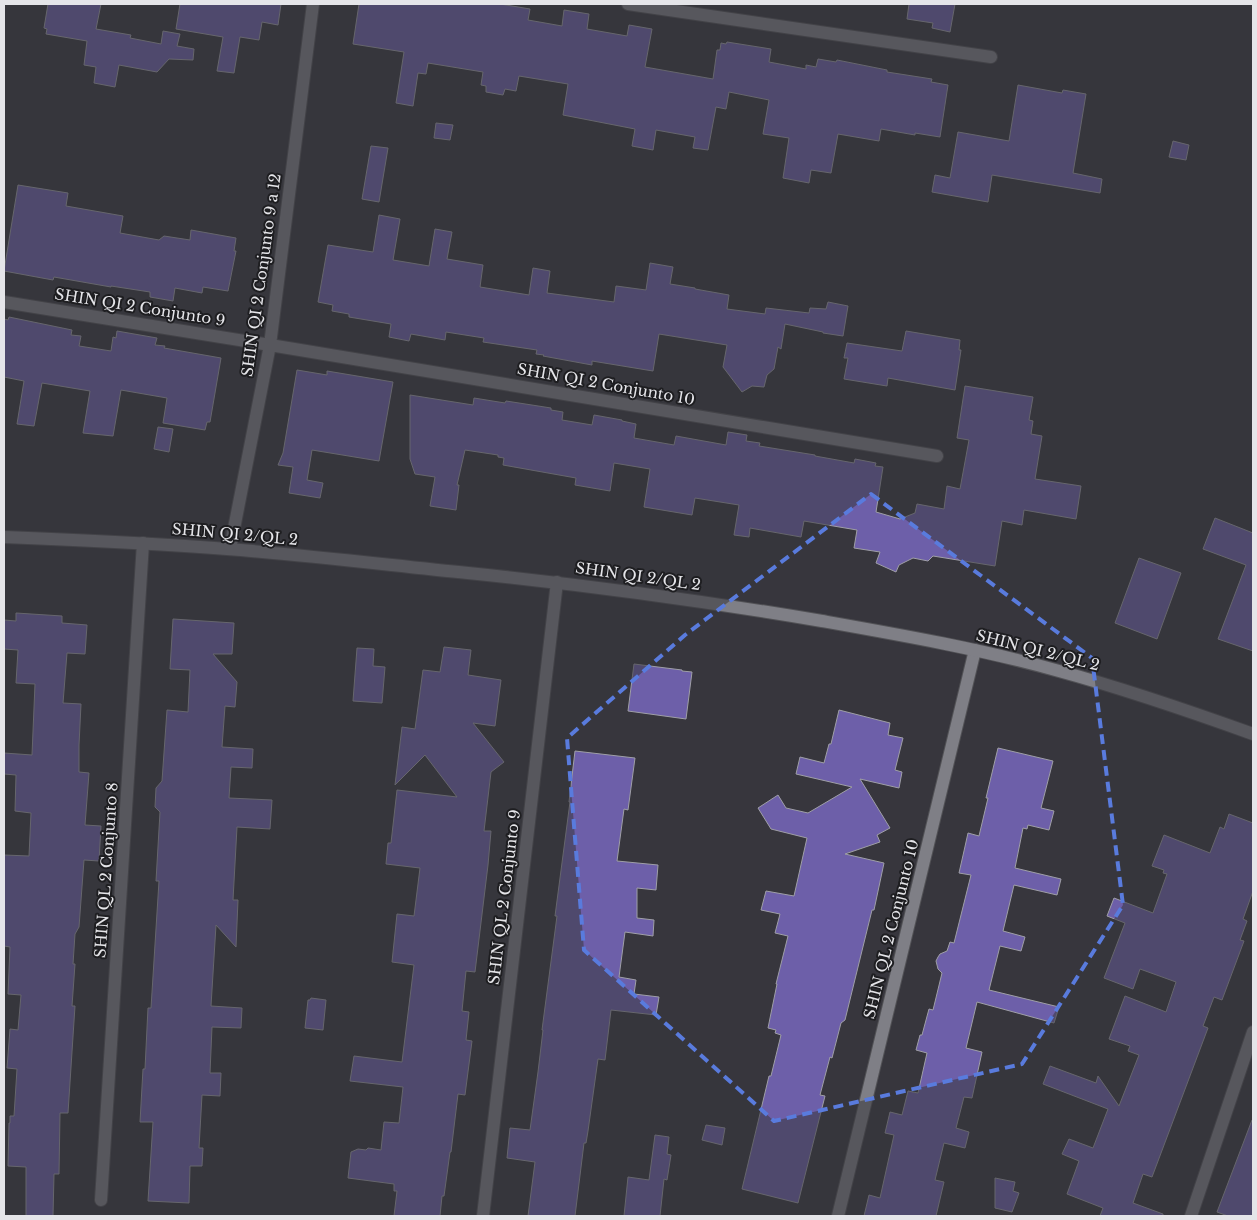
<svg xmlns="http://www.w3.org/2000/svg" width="1257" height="1220" font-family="'Libre Baskerville',serif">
<rect width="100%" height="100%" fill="#37363d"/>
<!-- building -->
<path fill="#6d5fa9" stroke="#9f9fa7" d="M 48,4 L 101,4 L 96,29 L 131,35 L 130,38 L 161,44 L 163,31 L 180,34 L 177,46 L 194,49 L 193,60 L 169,59 L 157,72 L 119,65 L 115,87 L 94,83 L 96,67 L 84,65 L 87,41 L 46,34 L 47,29 L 44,28 Z
M 180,4 L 281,4 L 278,25 L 262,22 L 259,40 L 240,37 L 234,73 L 217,71 L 223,37 L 176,29 Z
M 359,4 L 500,4 L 530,9 L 528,20 L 562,26 L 564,10 L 589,14 L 587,29 L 627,36 L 629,25 L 652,29 L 645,67 L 713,79 L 717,50 L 720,50 L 721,43 L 726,44 L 727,42 L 771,49 L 769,62 L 806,69 L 806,65 L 816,67 L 818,59 L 836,62 L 837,60 L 887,70 L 887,72 L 932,79 L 931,82 L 948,85 L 940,137 L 915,133 L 915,135 L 881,129 L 879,141 L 838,134 L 831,173 L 811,170 L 809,183 L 783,178 L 789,138 L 763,134 L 769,100 L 729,92 L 726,109 L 716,107 L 708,150 L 693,148 L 695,137 L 656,130 L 653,150 L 632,146 L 635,129 L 563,115 L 568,84 L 519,76 L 516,91 L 505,89 L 503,95 L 486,92 L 486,86 L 481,85 L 483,72 L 428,63 L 426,74 L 418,73 L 413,106 L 396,103 L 404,52 L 353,44 Z
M 909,4 L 955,4 L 950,32 L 932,28 L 933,23 L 907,19 Z
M 1018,85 L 1062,93 L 1063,90 L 1086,94 L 1073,173 L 1102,179 L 1100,193 L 992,175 L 988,202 L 932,192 L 935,175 L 950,178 L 958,132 L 1009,141 Z
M 436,123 L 453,125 L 450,140 L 434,138 Z
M 1173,141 L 1189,145 L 1186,160 L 1169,157 Z
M 371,146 L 388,148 L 379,202 L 362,199 Z
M 18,185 L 68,193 L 66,206 L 123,216 L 120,233 L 159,240 L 164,236 L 190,240 L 191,230 L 236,238 L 234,251 L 236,251 L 228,291 L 203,287 L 202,293 L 175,288 L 173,301 L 150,297 L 150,292 L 111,286 L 111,287 L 54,277 L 53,280 L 4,271 Z
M 379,215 L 400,219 L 393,260 L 429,266 L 435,229 L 452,232 L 447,259 L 483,265 L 480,287 L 529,295 L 533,268 L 550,271 L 547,293 L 614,302 L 616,286 L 646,290 L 650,263 L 673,267 L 670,284 L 695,288 L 695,289 L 729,295 L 727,309 L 765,314 L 766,308 L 809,313 L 810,308 L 826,309 L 828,302 L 848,306 L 843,336 L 823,333 L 823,332 L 785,324 L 781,349 L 778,347 L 774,369 L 767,375 L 764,387 L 752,386 L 742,392 L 723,367 L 727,345 L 659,334 L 653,371 L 592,361 L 592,365 L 543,356 L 544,355 L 536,354 L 537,350 L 483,342 L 484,338 L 446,332 L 445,340 L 411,334 L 409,341 L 389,337 L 391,324 L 349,317 L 349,314 L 332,311 L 333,305 L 318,302 L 328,245 L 373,252 Z
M 9,317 L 72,330 L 71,335 L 81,336 L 79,346 L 111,351 L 113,337 L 116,338 L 117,331 L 157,338 L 155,345 L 165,346 L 164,348 L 221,358 L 210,422 L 207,422 L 205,430 L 163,423 L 167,398 L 121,390 L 113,436 L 83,433 L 90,391 L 42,383 L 34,426 L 17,424 L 24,381 L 4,377 L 4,319 L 8,320 Z
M 906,331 L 960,340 L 959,350 L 961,350 L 955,390 L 888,378 L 887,386 L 844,379 L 848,358 L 844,358 L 847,343 L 902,351 Z
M 297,370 L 327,375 L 327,371 L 393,382 L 379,461 L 312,450 L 307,480 L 323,483 L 320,498 L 289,493 L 293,467 L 278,465 L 283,453 Z
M 965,386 L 1033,397 L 1029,420 L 1033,421 L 1031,434 L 1042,436 L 1035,479 L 1081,486 L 1076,519 L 1024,510 L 1022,525 L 1002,521 L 995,566 L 933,556 L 928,561 L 913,558 L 899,565 L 896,572 L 876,563 L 880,552 L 854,548 L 857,530 L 804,521 L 801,537 L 750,528 L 749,537 L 734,535 L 739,505 L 695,498 L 692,515 L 644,507 L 650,469 L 614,463 L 610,491 L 575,485 L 576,478 L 503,465 L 504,458 L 498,457 L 498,455 L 465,450 L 457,485 L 459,485 L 456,510 L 430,506 L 435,477 L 415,474 L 410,459 L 410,395 L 473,405 L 474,398 L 505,403 L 506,401 L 551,408 L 551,410 L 563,412 L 562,420 L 592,425 L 594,415 L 622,420 L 622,421 L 636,424 L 634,438 L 674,445 L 676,436 L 726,445 L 728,432 L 747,435 L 746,441 L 760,443 L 759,446 L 815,455 L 815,456 L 854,463 L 855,459 L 876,463 L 875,466 L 883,467 L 876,512 L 900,519 L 915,513 L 917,504 L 944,509 L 947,486 L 960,489 L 969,440 L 957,438 Z
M 158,427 L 173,429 L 169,452 L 154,449 Z
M 1215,518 L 1253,533 L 1253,651 L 1218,639 L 1246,565 L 1203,549 Z
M 1139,558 L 1181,573 L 1157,639 L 1115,623 Z
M 16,613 L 62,616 L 62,623 L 87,625 L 85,654 L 67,653 L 63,703 L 81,704 L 79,745 L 79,772 L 89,773 L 85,825 L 101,826 L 99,861 L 84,860 L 79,927 L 75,934 L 73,964 L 75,964 L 72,1006 L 75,1006 L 68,1113 L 60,1113 L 59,1174 L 54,1174 L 53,1216 L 26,1216 L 26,1167 L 8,1166 L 9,1123 L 10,1123 L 10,1116 L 14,1116 L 17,1069 L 7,1068 L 10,1029 L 18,1030 L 21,995 L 8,994 L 10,947 L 4,946 L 4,855 L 29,856 L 31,813 L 15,811 L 16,775 L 4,774 L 4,753 L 32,755 L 35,684 L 16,683 L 18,650 L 4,649 L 4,620 L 16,621 Z
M 173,619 L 234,623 L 232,654 L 213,654 L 237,682 L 235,707 L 225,706 L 222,747 L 253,749 L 252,768 L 231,767 L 229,798 L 272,800 L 270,829 L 237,827 L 233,900 L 238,900 L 236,947 L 216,925 L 211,1006 L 242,1008 L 241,1028 L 212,1027 L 210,1073 L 221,1073 L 220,1096 L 202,1095 L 199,1148 L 203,1148 L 202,1166 L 190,1166 L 189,1203 L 148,1201 L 153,1122 L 140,1122 L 143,1069 L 145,1069 L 148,1008 L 151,1008 L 159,881 L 156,881 L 160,812 L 155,807 L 156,788 L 162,781 L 167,710 L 188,712 L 190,670 L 170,669 Z
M 444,647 L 471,650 L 468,675 L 501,680 L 495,726 L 473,723 L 504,762 L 491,772 L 484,831 L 491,831 L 488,865 L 475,972 L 466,971 L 462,1011 L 469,1012 L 466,1040 L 472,1041 L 465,1095 L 458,1094 L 451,1152 L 450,1152 L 444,1196 L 442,1196 L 440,1216 L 394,1216 L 397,1191 L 394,1191 L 394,1184 L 348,1178 L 351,1152 L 358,1149 L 366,1150 L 368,1148 L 381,1150 L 384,1122 L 399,1123 L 403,1087 L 350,1081 L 354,1056 L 402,1062 L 414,965 L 392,962 L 397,914 L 414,916 L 420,868 L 386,864 L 388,843 L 391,843 L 397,790 L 457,797 L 425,755 L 395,785 L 402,727 L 415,729 L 423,670 L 440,672 Z
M 357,648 L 374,649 L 373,666 L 385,667 L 382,703 L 353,701 Z
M 634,664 L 682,670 L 682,671 L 692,672 L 686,719 L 628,711 Z
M 839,710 L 890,723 L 888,735 L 903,738 L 895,770 L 902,772 L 899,788 L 860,779 L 890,828 L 877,835 L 880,842 L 845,854 L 884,863 L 874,910 L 872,910 L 845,1020 L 841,1023 L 832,1058 L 830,1057 L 820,1095 L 825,1096 L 798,1203 L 742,1189 L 769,1076 L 771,1076 L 781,1035 L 775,1033 L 776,1030 L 768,1028 L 777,984 L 776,984 L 788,936 L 775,933 L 780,914 L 761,910 L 766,891 L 794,896 L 807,838 L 771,829 L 758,808 L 778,795 L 786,808 L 808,813 L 852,787 L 796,774 L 800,757 L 824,763 L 829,744 L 831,744 Z
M 998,748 L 1053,761 L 1041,808 L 1054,811 L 1049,830 L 1028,825 L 1027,829 L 1023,828 L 1015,868 L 1061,879 L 1057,895 L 1014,885 L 1003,931 L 1025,937 L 1021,951 L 1000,946 L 989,990 L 1059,1007 L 1054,1023 L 977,1002 L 966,1048 L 982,1052 L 972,1098 L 964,1097 L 956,1128 L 969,1132 L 965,1148 L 944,1143 L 935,1180 L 944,1182 L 936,1216 L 864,1216 L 869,1195 L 880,1198 L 894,1135 L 885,1133 L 890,1112 L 902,1115 L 908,1091 L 918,1093 L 927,1053 L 916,1050 L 920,1035 L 922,1035 L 929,1009 L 933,1010 L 934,1006 L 942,973 L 938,969 L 936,961 L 938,957 L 940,954 L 947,951 L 950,942 L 954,943 L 971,875 L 959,873 L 964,851 L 968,833 L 979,836 L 988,798 L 986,798 Z
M 575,751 L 635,758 L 628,810 L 624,809 L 617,861 L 658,865 L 656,890 L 637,888 L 637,918 L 654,920 L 653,936 L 625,932 L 619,977 L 636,980 L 634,994 L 659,997 L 656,1015 L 611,1010 L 605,1060 L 598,1059 L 588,1131 L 586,1143 L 584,1143 L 575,1216 L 528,1216 L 535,1162 L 507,1158 L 510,1128 L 530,1130 L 538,1072 L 543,1030 L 542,1030 L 557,916 L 555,916 L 570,802 L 569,802 Z
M 1229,814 L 1253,823 L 1253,891 L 1243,919 L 1247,921 L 1240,940 L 1244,941 L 1222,1000 L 1214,997 L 1203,1026 L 1208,1028 L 1152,1177 L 1143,1174 L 1133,1203 L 1163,1214 L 1163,1216 L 1100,1216 L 1103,1208 L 1067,1194 L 1079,1161 L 1062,1154 L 1069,1139 L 1093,1148 L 1108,1109 L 1043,1084 L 1050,1066 L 1096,1083 L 1098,1076 L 1119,1106 L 1139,1055 L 1128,1051 L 1130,1046 L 1109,1039 L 1125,996 L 1166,1012 L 1176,982 L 1140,969 L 1133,989 L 1104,978 L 1125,923 L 1107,916 L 1114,898 L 1153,913 L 1167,874 L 1163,873 L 1164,870 L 1152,866 L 1164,835 L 1210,853 L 1220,827 L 1224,829 Z
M 311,998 L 326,1000 L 323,1030 L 305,1028 L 308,1000 L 310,1000 Z
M 1252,1120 L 1253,1120 L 1253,1216 L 1228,1216 L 1217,1212 Z
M 706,1125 L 725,1128 L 722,1145 L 702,1140 Z
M 655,1135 L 669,1137 L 667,1154 L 671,1155 L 667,1180 L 664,1179 L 660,1216 L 624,1216 L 628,1177 L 649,1180 Z
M 995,1178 L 1015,1182 L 1013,1191 L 1019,1193 L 1012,1212 L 995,1208 Z"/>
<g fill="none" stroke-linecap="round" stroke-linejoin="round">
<!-- minor casing -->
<g stroke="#525256" stroke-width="14">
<path id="minor" d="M 628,4 L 991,57
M 4,302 L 270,345 L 937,456
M 230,549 L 270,345 L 313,4
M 101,1200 L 143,543
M 483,1216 L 557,582
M 838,1216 L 975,650
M 1191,1216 L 1253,1032"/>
</g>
<!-- tertiary casing -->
<g stroke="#525256" stroke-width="14">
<path id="tertiary" d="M 4,537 C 78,540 152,543 227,549 C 307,555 388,565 468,573 C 587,585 704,601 822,621 C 901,635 981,649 1059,671 C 1125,689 1189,711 1253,734"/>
</g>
<!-- minor -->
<use href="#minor" stroke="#7f7f86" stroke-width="12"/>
<!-- tertiary -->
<use href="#tertiary" stroke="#7f7f86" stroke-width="12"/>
</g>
<!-- marked area -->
<path d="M0 0H1257V1220H0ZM 871,494 L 1092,658 L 1123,905 L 1022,1064 L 774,1121 L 584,950 L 567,738 L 685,635 Z" fill="#37363d" fill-opacity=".55" fill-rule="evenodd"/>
<path fill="none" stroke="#597bdd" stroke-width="4" stroke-dasharray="10 6" stroke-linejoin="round" d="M 871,494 L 1092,658 L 1123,905 L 1022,1064 L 774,1121 L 584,950 L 567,738 L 685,635 Z"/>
<g text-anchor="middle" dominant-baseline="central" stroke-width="4" stroke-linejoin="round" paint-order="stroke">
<!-- street labels -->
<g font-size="15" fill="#e5e5e9" stroke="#1e1e21">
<text transform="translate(261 275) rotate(-82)">SHIN QI 2 Conjunto 9 a 12</text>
<text transform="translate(140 307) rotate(9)">SHIN QI 2 Conjunto 9</text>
<text transform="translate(606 384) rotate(10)">SHIN QI 2 Conjunto 10</text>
<text transform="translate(235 534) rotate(5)">SHIN QI 2/QL 2</text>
<text transform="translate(638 576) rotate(8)">SHIN QI 2/QL 2</text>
<text transform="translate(1038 650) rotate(14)">SHIN QI 2/QL 2</text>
<text transform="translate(106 870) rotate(-86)">SHIN QL 2 Conjunto 8</text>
<text transform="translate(504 897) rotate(-83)">SHIN QL 2 Conjunto 9</text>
<text transform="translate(891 929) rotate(-76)">SHIN QL 2 Conjunto 10</text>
</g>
</g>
<!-- border -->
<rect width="1257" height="1220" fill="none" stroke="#e5e5e9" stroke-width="10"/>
</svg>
